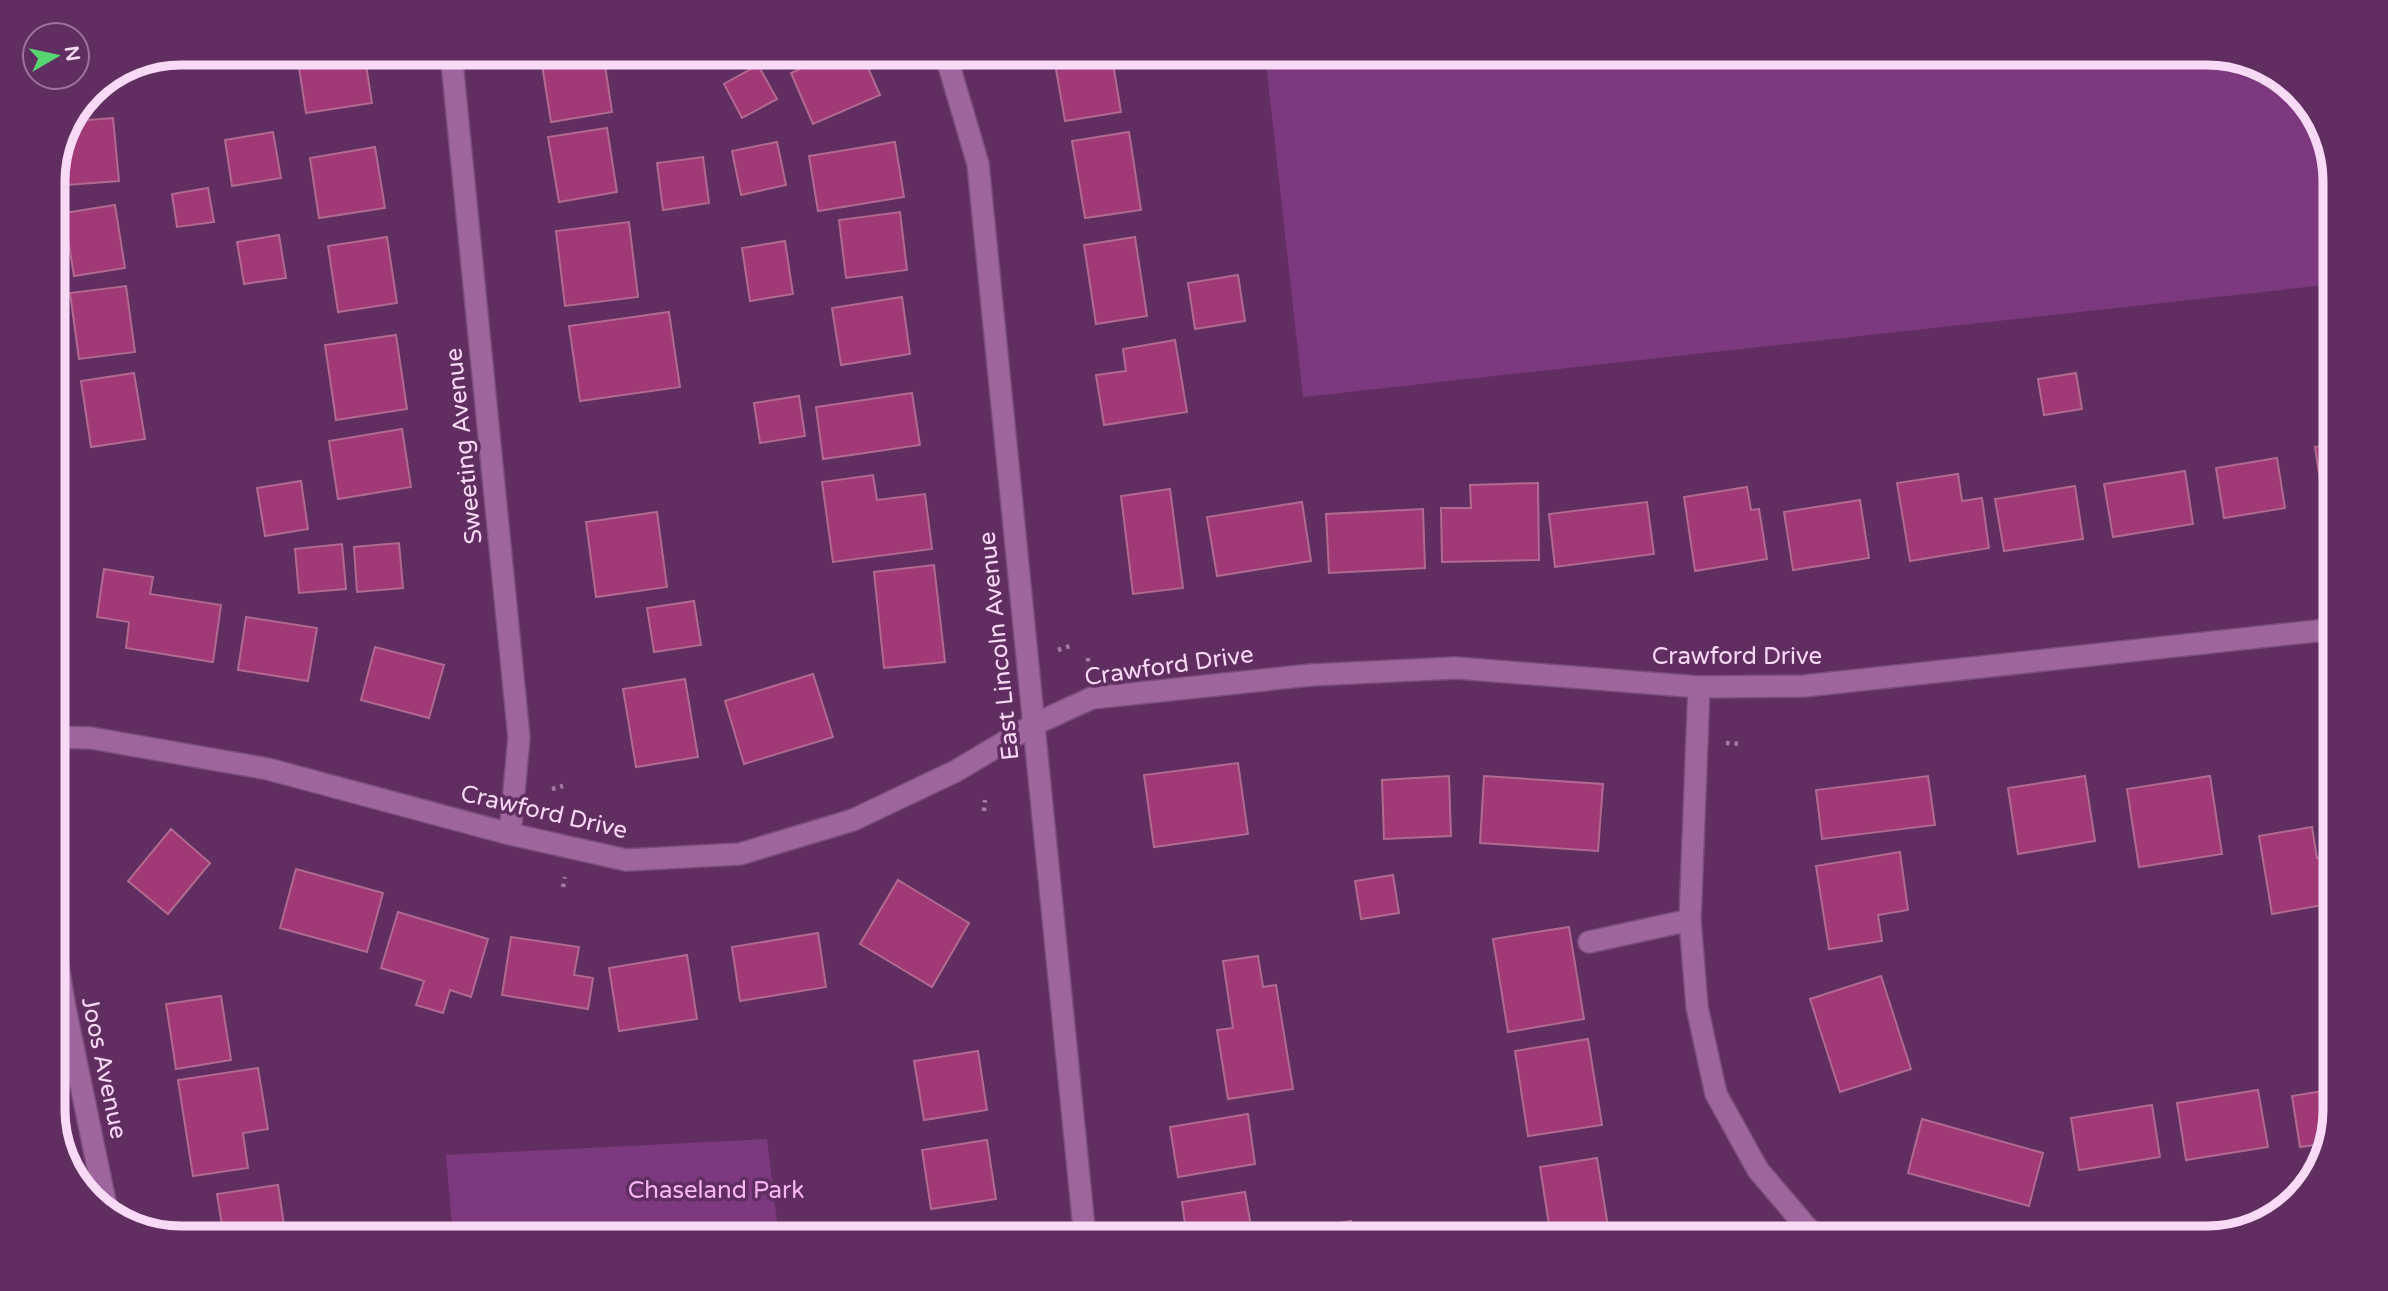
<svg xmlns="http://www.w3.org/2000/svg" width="2388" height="1291" font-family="'Varela Round',sans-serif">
<rect width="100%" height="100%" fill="#612e61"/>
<!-- green -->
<path fill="#7d397d" d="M 1265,53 L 2207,53 L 2264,66 L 2314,110 L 2335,173 L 2335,284 L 1303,397 Z
M 767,1139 L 779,1238 L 453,1238 L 446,1155 Z"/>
<!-- building -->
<path fill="#a23977" stroke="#b0698f" stroke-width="2" d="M 311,52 L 364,52 L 372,103 L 306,113 L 297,55 Z
M 540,52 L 603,52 L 612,112 L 551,122 Z
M 838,52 L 861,52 L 880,95 L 813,124 L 791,73 Z
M 1053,52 L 1111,52 L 1121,112 L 1065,121 Z
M 758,65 L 777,99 L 742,118 L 724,84 Z
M 105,80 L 107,87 L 90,90 Z
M 113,118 L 119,181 L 67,185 L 63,149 L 76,121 Z
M 607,128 L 617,192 L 559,202 L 548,137 Z
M 273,132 L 281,178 L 232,186 L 225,140 Z
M 1129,132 L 1141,210 L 1085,218 L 1072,141 Z
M 777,142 L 786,185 L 741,195 L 732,151 Z
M 895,142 L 904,197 L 818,211 L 809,156 Z
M 375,147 L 385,208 L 319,218 L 310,158 Z
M 703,157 L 709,203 L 663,210 L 657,163 Z
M 208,188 L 214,222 L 177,227 L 172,194 Z
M 115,205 L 125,268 L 74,276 L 64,213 Z
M 900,212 L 907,270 L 846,278 L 839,220 Z
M 629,222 L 638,297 L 565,306 L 556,231 Z
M 279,235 L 286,278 L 244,284 L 237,242 Z
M 387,237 L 397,303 L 338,312 L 328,246 Z
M 1135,237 L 1147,316 L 1096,324 L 1084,245 Z
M 785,241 L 793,294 L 750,301 L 742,248 Z
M 1238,275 L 1245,321 L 1195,329 L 1188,283 Z
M 126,286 L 135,352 L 79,359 L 70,293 Z
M 902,297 L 910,354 L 841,365 L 832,308 Z
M 669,312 L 680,387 L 580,401 L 569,326 Z
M 396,335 L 407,409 L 336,420 L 325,345 Z
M 1175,340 L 1187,412 L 1104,425 L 1096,375 L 1126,371 L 1123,349 Z
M 134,373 L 145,439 L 91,447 L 81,381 Z
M 2076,373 L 2082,409 L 2044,415 L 2038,379 Z
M 912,393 L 920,445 L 823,459 L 816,407 Z
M 799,396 L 805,436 L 760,443 L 754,403 Z
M 402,429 L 411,487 L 338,499 L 329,441 Z
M 2335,444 L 2335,504 L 2324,506 L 2315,447 Z
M 2277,458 L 2285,508 L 2224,518 L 2216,468 Z
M 2185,471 L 2193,524 L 2113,537 L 2104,484 Z
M 1958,474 L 1962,501 L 1982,498 L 1989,548 L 1910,561 L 1897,483 Z
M 873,475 L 877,500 L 925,494 L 932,549 L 833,562 L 822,482 Z
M 301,481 L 308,529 L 265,536 L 257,488 Z
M 1538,483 L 1539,560 L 1442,562 L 1441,508 L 1471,508 L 1470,485 Z
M 2075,486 L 2083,539 L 2004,551 L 1995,499 Z
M 1747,487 L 1751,510 L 1759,509 L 1767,559 L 1695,571 L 1684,497 Z
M 1170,489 L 1183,588 L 1133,594 L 1121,496 Z
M 1860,500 L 1869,558 L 1793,570 L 1784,512 Z
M 1302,502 L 1311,561 L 1217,576 L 1207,517 Z
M 1647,502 L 1654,554 L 1555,567 L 1549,514 Z
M 1423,509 L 1425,568 L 1329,573 L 1326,514 Z
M 657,512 L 667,587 L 596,597 L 586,522 Z
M 399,543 L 403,588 L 357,592 L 354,547 Z
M 342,544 L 346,589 L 299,593 L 295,549 Z
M 934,565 L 945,662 L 884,668 L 874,572 Z
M 104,569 L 153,577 L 150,594 L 221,605 L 213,662 L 126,648 L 129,622 L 97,617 Z
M 694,601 L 701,645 L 654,652 L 647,608 Z
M 246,617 L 317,628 L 308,681 L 238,670 Z
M 375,647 L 444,665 L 429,718 L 361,700 Z
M 813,674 L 833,737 L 744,764 L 725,701 Z
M 685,679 L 698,757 L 636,767 L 623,689 Z
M 1238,763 L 1248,834 L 1154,847 L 1144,775 Z
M 1449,776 L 1451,836 L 1384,839 L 1382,780 Z
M 1484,776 L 1603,784 L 1598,851 L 1480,843 Z
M 1928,776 L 1935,825 L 1822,839 L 1816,790 Z
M 2085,776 L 2095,841 L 2018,854 L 2008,788 Z
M 2210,776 L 2222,854 L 2139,867 L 2127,789 Z
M 2312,827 L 2317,858 L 2331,855 L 2335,882 L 2335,903 L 2272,914 L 2259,836 Z
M 171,829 L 210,863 L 168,914 L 128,881 Z
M 1900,852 L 1908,910 L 1878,915 L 1882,941 L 1829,949 L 1816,866 Z
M 296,869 L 383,893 L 367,952 L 280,928 Z
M 1393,875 L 1399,913 L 1361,919 L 1355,881 Z
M 898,880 L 969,923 L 932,987 L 860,944 Z
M 398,912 L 488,939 L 471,997 L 450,990 L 443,1013 L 416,1005 L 424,981 L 381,968 Z
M 1569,927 L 1584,1019 L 1508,1032 L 1493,939 Z
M 818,933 L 826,987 L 740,1001 L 732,947 Z
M 511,937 L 579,947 L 574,975 L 593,978 L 588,1009 L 502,995 Z
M 687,955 L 697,1019 L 619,1031 L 609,968 Z
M 1258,956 L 1263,987 L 1276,985 L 1293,1089 L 1228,1099 L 1217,1030 L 1233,1028 L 1223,961 Z
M 1881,976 L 1911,1069 L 1840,1092 L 1810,999 Z
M 221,996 L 231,1060 L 176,1069 L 166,1004 Z
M 1588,1039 L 1602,1125 L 1528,1136 L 1515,1051 Z
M 978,1051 L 987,1110 L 924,1120 L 914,1061 Z
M 258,1068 L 268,1129 L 243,1133 L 248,1168 L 193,1176 L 178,1080 Z
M 2335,1089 L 2336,1110 L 2328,1143 L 2300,1147 L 2292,1096 Z
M 2258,1090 L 2268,1147 L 2186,1160 L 2177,1103 Z
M 2152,1105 L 2160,1157 L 2079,1170 L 2071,1118 Z
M 1248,1114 L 1255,1164 L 1178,1177 L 1170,1127 Z
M 1922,1119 L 2043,1153 L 2029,1206 L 1908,1173 Z
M 987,1140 L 996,1199 L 931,1209 L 922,1150 Z
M 1597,1158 L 1609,1233 L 1572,1238 L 1551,1238 L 1540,1167 Z
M 278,1185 L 286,1238 L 224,1238 L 217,1194 Z
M 1245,1192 L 1253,1238 L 1187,1238 L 1182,1202 Z
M 1351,1221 L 1354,1238 L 1315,1238 L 1314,1227 Z
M 1004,1226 L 1006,1238 L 939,1238 L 938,1236 Z"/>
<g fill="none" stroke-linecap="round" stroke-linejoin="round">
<!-- minor casing -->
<g stroke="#7a4e7a" stroke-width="24">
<path id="minor" d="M 451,52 L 519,738 L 510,834
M 945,52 L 978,164 L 1085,1238
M 1699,687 L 1690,920 L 1697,1007 L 1716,1094 L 1758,1170 L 1816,1238
M 53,737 L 91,738 L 268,769 L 510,834 L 626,860 L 740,854 L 853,820 L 956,771 L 1033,725 L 1092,698 L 1311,675 L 1456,668 L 1699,687 L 1804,686 L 2335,629
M 53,936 L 65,1008 L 107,1211
M 1589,942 L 1690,920"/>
</g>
<!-- path -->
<path stroke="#a47aa4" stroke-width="4.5" stroke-dasharray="3.5 5" stroke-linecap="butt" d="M 1752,645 L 1753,658
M 1058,650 L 1070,646
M 1088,658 L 1088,668
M 1726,743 L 1740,744
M 552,789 L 563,786
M 65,792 L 72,796
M 984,811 L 985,800
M 563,887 L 565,877"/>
<!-- minor -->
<use href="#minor" stroke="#9d669c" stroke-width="21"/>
</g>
<g text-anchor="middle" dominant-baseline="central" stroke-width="7" stroke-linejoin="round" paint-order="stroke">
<!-- street labels -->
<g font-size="24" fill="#f8d9f6" stroke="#612e61">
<text transform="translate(464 446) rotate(-96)">Sweeting Avenue</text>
<text transform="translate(999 646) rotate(-96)">East Lincoln Avenue</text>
<text x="1737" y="656">Crawford Drive</text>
<text transform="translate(1169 666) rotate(-8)">Crawford Drive</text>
<text transform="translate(544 812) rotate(13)">Crawford Drive</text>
<text transform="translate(104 1068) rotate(78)">Joos Avenue</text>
</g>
<!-- park labels -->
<g font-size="24" fill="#f8b6f5" stroke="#612e61">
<text x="716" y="1190">Chaseland Park</text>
</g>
</g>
<!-- crop -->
<path d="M0 0H2388V1291H0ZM181 65H2207A116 116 0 0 1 2323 181V1110A116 116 0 0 1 2207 1226H181A116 116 0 0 1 65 1110V181A116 116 0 0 1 181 65Z" fill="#612e61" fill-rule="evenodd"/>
<path fill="none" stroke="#f8d9f6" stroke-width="9" d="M181 65H2207A116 116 0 0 1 2323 181V1110A116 116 0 0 1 2207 1226H181A116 116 0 0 1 65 1110V181A116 116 0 0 1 181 65Z"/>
<!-- north arrow -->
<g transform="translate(56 56) rotate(81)"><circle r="33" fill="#612e61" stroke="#9d729d" stroke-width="2"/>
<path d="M0-5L12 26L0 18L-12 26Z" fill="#57d570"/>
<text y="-10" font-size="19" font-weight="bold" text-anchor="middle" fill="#f8d9f6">N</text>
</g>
</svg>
